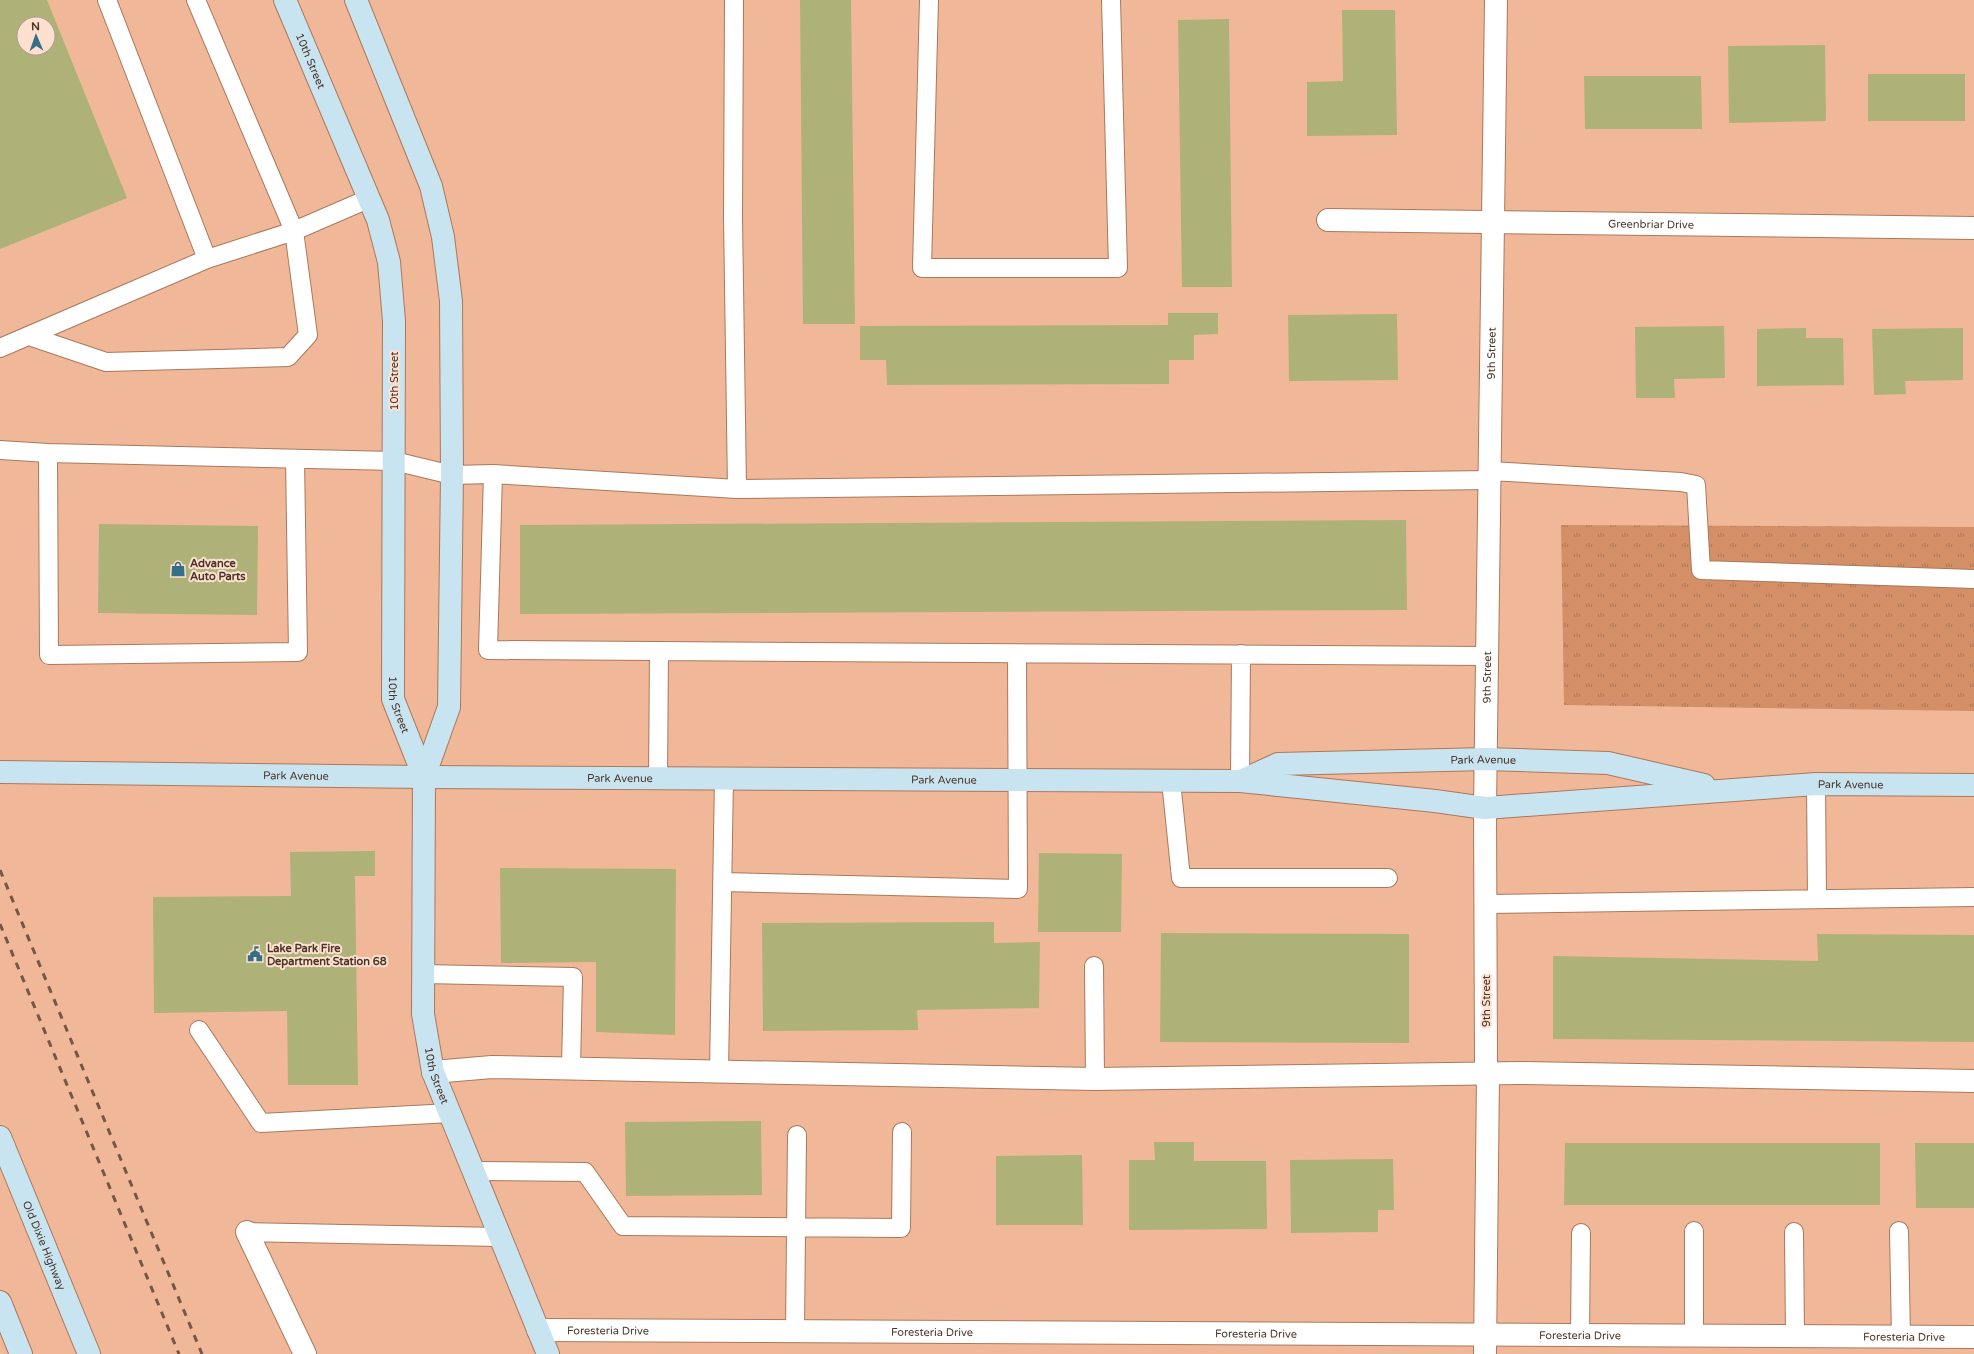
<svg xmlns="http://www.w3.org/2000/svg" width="1974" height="1354" font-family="'Varela Round',sans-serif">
<defs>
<pattern id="grass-tufts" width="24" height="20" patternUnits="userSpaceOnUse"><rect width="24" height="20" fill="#d48f66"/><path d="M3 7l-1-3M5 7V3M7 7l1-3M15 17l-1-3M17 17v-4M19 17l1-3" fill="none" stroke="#ae7654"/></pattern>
</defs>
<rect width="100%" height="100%" fill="#f0b899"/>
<!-- grass -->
<path fill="url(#grass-tufts)" d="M 1561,525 L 1974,527 L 1974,711 L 1564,705 Z"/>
<!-- building -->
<path fill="#aeb278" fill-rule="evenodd" d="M 0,0 L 47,0 L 127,198 L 0,249 ZM 24,24 L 48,24 L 48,48 L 24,48 Z
M 800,0 L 851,0 L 855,324 L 803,324 Z
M 1342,10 L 1395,10 L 1397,135 L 1307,136 L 1307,82 L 1343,81 Z
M 1229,19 L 1232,287 L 1182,287 L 1178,20 Z
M 1825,45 L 1826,121 L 1729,123 L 1728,46 Z
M 1868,74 L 1965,74 L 1965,121 L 1868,121 Z
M 1584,76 L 1701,76 L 1702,129 L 1585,129 Z
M 1168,313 L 1218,313 L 1218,334 L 1194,335 L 1194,360 L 1169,360 L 1169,384 L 887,385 L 886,360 L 860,360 L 860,326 L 1168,325 Z
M 1397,314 L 1398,380 L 1289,381 L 1288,315 Z
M 1724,326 L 1725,378 L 1674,379 L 1675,398 L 1636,398 L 1635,327 Z
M 1806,328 L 1806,338 L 1843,338 L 1844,385 L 1757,386 L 1757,329 Z
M 1963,328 L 1963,380 L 1905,381 L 1906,394 L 1874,395 L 1872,329 Z
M 1406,520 L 1407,610 L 520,614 L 520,525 Z
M 99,524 L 258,526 L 257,615 L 98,613 Z
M 375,851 L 375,876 L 355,876 L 358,1085 L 288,1085 L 287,1011 L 154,1013 L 153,897 L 291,896 L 290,852 Z
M 1039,853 L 1122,854 L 1121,932 L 1038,932 Z
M 500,868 L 676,869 L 675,1035 L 596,1032 L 596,962 L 501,963 Z
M 994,922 L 994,943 L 1040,942 L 1039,1008 L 917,1010 L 918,1030 L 763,1031 L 762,923 Z
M 1161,933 L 1409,934 L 1409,1043 L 1160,1042 Z
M 1817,934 L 1974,935 L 1974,1042 L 1553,1039 L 1553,956 L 1818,961 Z
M 761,1121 L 762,1195 L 626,1196 L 625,1122 Z
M 1154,1142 L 1194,1142 L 1194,1161 L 1266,1161 L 1267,1229 L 1129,1230 L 1129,1160 L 1155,1160 Z
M 1565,1143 L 1880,1143 L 1880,1205 L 1564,1205 Z
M 1915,1143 L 1974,1143 L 1974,1208 L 1916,1208 Z
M 1082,1155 L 1083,1225 L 996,1225 L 996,1156 Z
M 1393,1159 L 1394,1210 L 1378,1210 L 1378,1232 L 1291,1233 L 1290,1160 Z"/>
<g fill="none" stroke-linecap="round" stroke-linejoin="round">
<!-- lane casing -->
<g stroke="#ab785a" stroke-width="20">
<path id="lane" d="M 107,0 L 207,259
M 734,0 L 733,217 L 737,489
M 929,0 L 922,268 L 1118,268 L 1111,0
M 29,336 L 106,362 L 288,357 L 308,335 L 294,231 L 196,0
M 0,348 L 207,259 L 294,231 L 368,199
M 0,450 L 48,453 L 394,461 L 452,475 L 493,474 L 737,489 L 1490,480
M 48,453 L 49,655 L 298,652 L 295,459
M 1490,471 L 1681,482 L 1696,485 L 1701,570 L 1974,579
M 493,474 L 488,650 L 1488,656
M 658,778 L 659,653
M 1171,781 L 1181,878 L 1388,878
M 1240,781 L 1241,654
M 1816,784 L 1817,899
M 723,882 L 1018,889 L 1017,654
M 1486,904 L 1974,897
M 1094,966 L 1095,1079
M 423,974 L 573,977 L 571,1068
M 199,1030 L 261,1123 L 451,1113
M 719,1071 L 724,778
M 474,1171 L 585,1172 L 623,1226 L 901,1228 L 902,1132
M 1899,1231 L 1901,1337
M 247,1232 L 500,1237
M 1794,1232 L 1795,1336
M 795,1331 L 797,1135
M 1580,1335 L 1581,1233
M 1694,1336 L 1694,1231"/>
</g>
<!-- street casing -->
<g stroke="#ab785a" stroke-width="24">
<g id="street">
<path id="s1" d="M 1328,220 L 1974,228"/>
<path d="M 433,1072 L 492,1067 L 1095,1079 L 1520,1073 L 1974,1081"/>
<path d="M 247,1232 L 305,1354"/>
<path id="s2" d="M 538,1330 L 1974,1337"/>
<path id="s3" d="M 1485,1354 L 1488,1073 L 1486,1063 L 1485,808 L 1496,0"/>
</g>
</g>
<!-- secondary casing -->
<g stroke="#ab785a" stroke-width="24">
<g id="secondary">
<path id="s4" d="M 285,0 L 378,220 L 389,262 L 394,321 L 393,699 L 424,777"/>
<path id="s5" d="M 356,0 L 431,186 L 443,237 L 451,301 L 452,475 L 449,707 L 424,777 L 423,1014 L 433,1072 L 548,1354"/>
<path id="s6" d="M 0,772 L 424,777 L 1240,781 L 1435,801 L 1485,808 L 1816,784 L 1974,785"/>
<path id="s7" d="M 1241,781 L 1278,764 L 1486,759 L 1608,763 L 1704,785"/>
<path id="s8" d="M 0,1137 L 89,1354"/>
<path d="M 0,1302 L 21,1354"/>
</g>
</g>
<!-- lane -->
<use href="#lane" stroke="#fff" stroke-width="18"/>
<!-- street -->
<use href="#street" stroke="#fff" stroke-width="22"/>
<!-- secondary -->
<use href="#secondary" stroke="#c8e4f1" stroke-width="22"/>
<!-- rail -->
<path stroke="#755745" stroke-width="3" stroke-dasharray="7 7" stroke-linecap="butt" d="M 0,870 L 202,1354
M 0,924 L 179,1354"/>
</g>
<!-- icons -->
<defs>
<g id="shop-bare" transform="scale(1.2)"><path d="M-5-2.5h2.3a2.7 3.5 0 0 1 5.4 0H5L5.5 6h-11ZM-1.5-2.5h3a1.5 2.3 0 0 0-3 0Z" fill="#366e88" stroke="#fde0d0" stroke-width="2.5" paint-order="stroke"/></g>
<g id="civic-bare" transform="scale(1.2)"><path d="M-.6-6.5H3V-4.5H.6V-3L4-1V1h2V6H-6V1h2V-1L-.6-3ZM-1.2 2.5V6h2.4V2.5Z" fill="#366e88" stroke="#fde0d0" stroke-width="2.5" paint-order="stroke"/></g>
</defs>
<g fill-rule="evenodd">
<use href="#shop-bare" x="178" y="569"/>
<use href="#civic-bare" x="255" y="954"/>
</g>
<g text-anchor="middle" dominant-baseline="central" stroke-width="4" stroke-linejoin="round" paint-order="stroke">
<!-- street labels -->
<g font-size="11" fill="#4b3528" stroke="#fde0d0">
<text stroke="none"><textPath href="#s4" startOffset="66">10th Street</textPath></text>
<text stroke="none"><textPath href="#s1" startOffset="323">Greenbriar Drive</textPath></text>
<text stroke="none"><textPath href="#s3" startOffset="1001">9th Street</textPath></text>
<text transform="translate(394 381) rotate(-90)">10th Street</text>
<text stroke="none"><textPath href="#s3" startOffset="677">9th Street</textPath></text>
<text stroke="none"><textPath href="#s4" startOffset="726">10th Street</textPath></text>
<text stroke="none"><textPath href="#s7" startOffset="246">Park Avenue</textPath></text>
<text stroke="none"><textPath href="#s6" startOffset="296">Park Avenue</textPath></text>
<text stroke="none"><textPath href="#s6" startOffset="620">Park Avenue</textPath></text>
<text stroke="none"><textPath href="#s6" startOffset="944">Park Avenue</textPath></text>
<text stroke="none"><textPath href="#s6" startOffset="1853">Park Avenue</textPath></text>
<text transform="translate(1486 1001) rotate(-90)">9th Street</text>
<text stroke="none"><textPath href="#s5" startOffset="1098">10th Street</textPath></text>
<text stroke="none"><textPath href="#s8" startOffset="117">Old Dixie Highway</textPath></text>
<text stroke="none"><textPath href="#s2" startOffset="70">Foresteria Drive</textPath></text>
<text stroke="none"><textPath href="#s2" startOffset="394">Foresteria Drive</textPath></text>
<text stroke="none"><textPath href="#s2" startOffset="718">Foresteria Drive</textPath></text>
<text stroke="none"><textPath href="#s2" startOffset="1042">Foresteria Drive</textPath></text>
<text stroke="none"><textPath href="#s2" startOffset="1366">Foresteria Drive</textPath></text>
</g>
<!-- poi labels -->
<g font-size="11" font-weight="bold" fill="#4b3528" stroke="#fde0d0" text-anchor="start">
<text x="190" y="563">Advance<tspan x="190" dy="13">Auto Parts</tspan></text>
<text x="267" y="948">Lake Park Fire<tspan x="267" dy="13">Department Station 68</tspan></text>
</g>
</g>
<!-- north arrow -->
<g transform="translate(36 36) rotate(358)"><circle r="19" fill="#fde0d0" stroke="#b69c8d"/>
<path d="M0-3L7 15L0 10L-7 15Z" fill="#366e88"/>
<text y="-6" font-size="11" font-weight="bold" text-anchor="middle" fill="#4b3528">N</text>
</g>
</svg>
